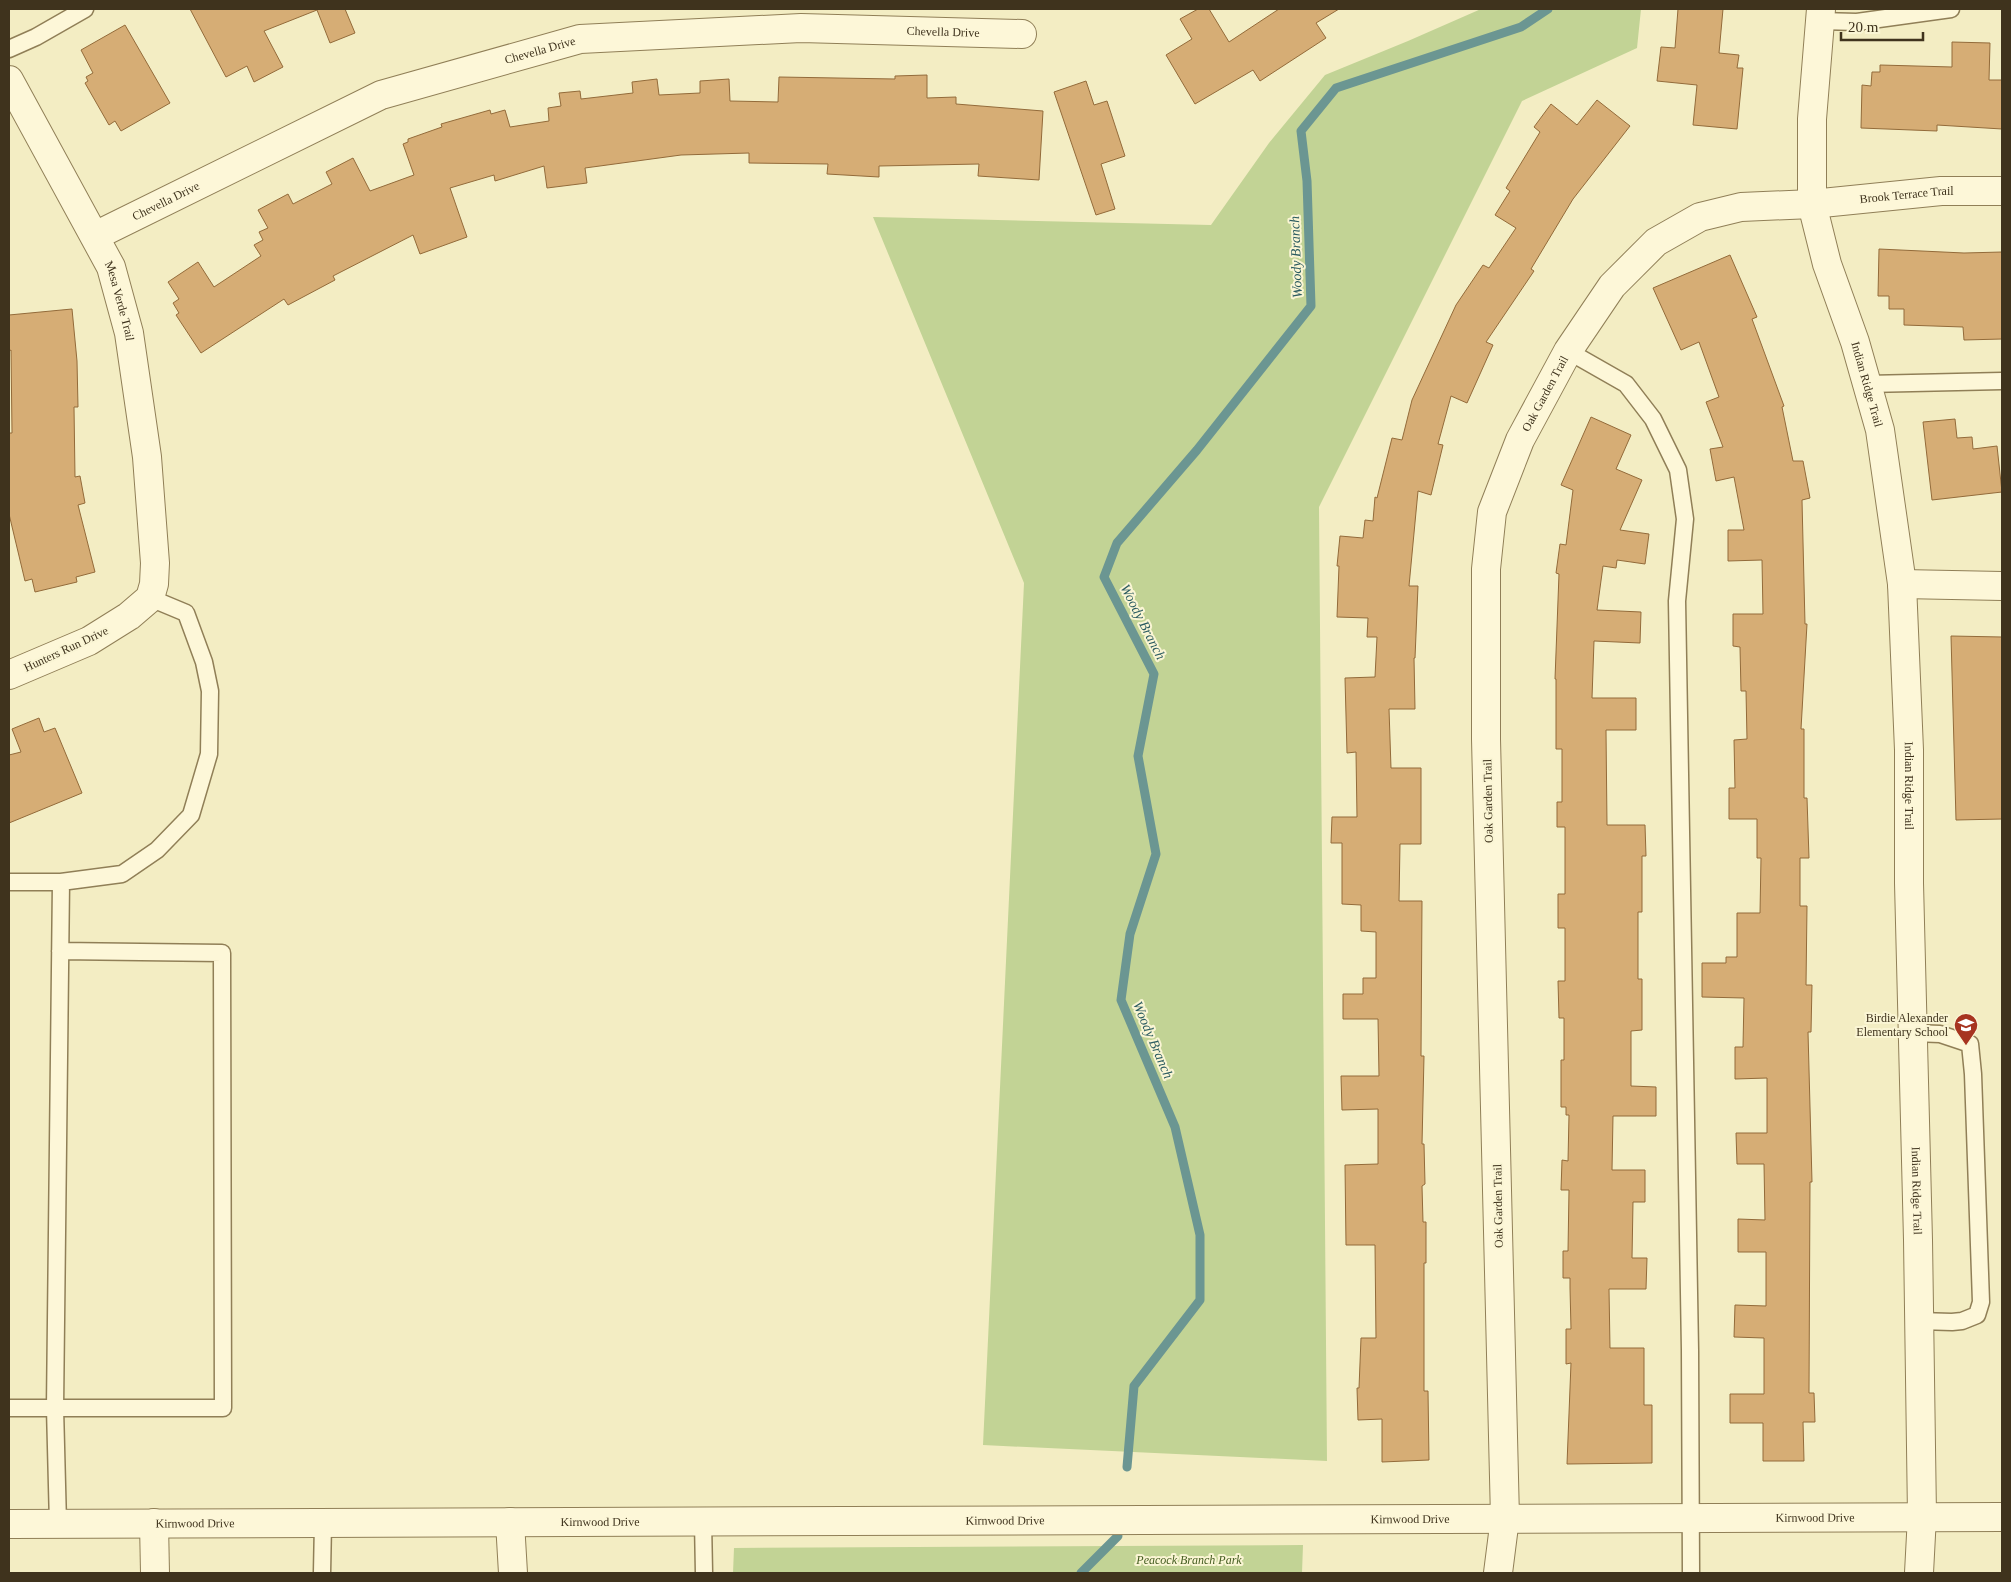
<svg xmlns="http://www.w3.org/2000/svg" width="2011" height="1582" font-family="'Times New Roman',serif">
<rect width="100%" height="100%" fill="#f3edc3"/>
<!-- green -->
<path fill="#c2d395" d="M 1481,9 L 1641,9 L 1637,48 L 1522,101 L 1319,507 L 1327,1461 L 983,1445 L 1024,583 L 873,217 L 1211,225 L 1269,143 L 1325,75 L 1408,41 Z
M 1303,1545 L 1302,1573 L 733,1573 L 734,1548 Z"/>
<g fill="none" stroke-linecap="round" stroke-linejoin="round">
<!-- stream -->
<path stroke="#6b9692" stroke-width="9" d="M 1127,1467 L 1134,1386 L 1200,1300 L 1200,1235 L 1175,1127 L 1121,1000 L 1130,934 L 1156,854 L 1138,756 L 1154,674 L 1104,577 L 1117,543 L 1197,450 L 1311,306 L 1307,181 L 1301,131 L 1336,88 L 1521,27 L 1548,9
M 1081,1573 L 1118,1536"/>
</g>
<!-- building -->
<path fill="#d6ad75" stroke="#936b3a" d="M 190,9 L 345,9 L 355,33 L 330,43 L 317,10 L 264,31 L 283,67 L 254,82 L 247,66 L 226,77 Z
M 1198,9 L 1209,9 L 1229,42 L 1279,9 L 1339,9 L 1316,23 L 1326,38 L 1260,81 L 1253,70 L 1195,104 L 1166,55 L 1192,39 L 1180,19 Z
M 1678,9 L 1723,9 L 1719,53 L 1739,55 L 1737,68 L 1743,68 L 1737,129 L 1693,125 L 1697,85 L 1657,81 L 1661,47 L 1675,48 Z
M 125,25 L 170,103 L 121,131 L 115,121 L 109,125 L 85,83 L 88,81 L 86,77 L 93,73 L 81,50 Z
M 1952,42 L 1990,43 L 1989,80 L 2002,80 L 2002,129 L 1937,125 L 1937,131 L 1861,128 L 1862,85 L 1871,86 L 1872,72 L 1880,72 L 1880,65 L 1952,67 Z
M 927,75 L 927,98 L 956,97 L 956,104 L 1043,111 L 1039,180 L 978,176 L 979,164 L 879,166 L 879,177 L 827,174 L 828,164 L 749,163 L 749,153 L 681,155 L 585,168 L 587,183 L 547,188 L 544,166 L 495,181 L 494,175 L 450,188 L 467,237 L 420,254 L 413,235 L 333,276 L 335,280 L 288,305 L 284,299 L 201,353 L 176,315 L 179,313 L 173,303 L 179,299 L 168,282 L 198,262 L 214,287 L 261,256 L 254,245 L 263,240 L 259,232 L 268,228 L 258,210 L 288,194 L 293,204 L 332,184 L 326,172 L 353,158 L 370,191 L 414,175 L 403,144 L 408,142 L 408,139 L 442,127 L 441,124 L 490,110 L 491,114 L 505,110 L 510,127 L 549,121 L 548,108 L 561,106 L 559,93 L 580,91 L 581,99 L 633,93 L 632,82 L 657,79 L 659,95 L 700,93 L 700,81 L 729,79 L 730,101 L 778,102 L 779,77 L 895,79 L 895,76 Z
M 1086,81 L 1094,105 L 1107,101 L 1125,156 L 1101,164 L 1115,209 L 1096,215 L 1054,92 Z
M 1597,100 L 1630,126 L 1573,199 L 1531,269 L 1534,271 L 1486,342 L 1493,345 L 1467,403 L 1451,396 L 1438,444 L 1443,445 L 1431,495 L 1418,491 L 1409,586 L 1418,586 L 1415,658 L 1414,658 L 1415,709 L 1389,709 L 1391,768 L 1421,768 L 1421,844 L 1400,844 L 1399,901 L 1422,901 L 1421,1056 L 1424,1056 L 1422,1144 L 1424,1144 L 1425,1184 L 1422,1186 L 1423,1222 L 1426,1222 L 1426,1263 L 1424,1263 L 1424,1391 L 1428,1391 L 1429,1460 L 1382,1462 L 1382,1419 L 1358,1420 L 1357,1388 L 1359,1388 L 1361,1338 L 1376,1338 L 1375,1245 L 1346,1245 L 1345,1165 L 1378,1164 L 1378,1109 L 1342,1110 L 1341,1076 L 1379,1076 L 1378,1019 L 1343,1019 L 1343,994 L 1363,994 L 1363,978 L 1376,978 L 1376,932 L 1361,931 L 1361,905 L 1342,904 L 1342,843 L 1331,843 L 1332,817 L 1357,817 L 1356,752 L 1347,753 L 1345,678 L 1375,677 L 1377,637 L 1367,637 L 1368,618 L 1337,617 L 1339,566 L 1337,566 L 1340,536 L 1363,538 L 1365,520 L 1373,521 L 1375,497 L 1377,498 L 1392,438 L 1402,440 L 1412,400 L 1456,305 L 1483,265 L 1489,268 L 1516,228 L 1495,215 L 1510,191 L 1506,188 L 1540,132 L 1534,127 L 1551,104 L 1577,125 Z
M 1879,249 L 1964,253 L 2002,252 L 2002,339 L 1964,340 L 1963,327 L 1904,325 L 1904,309 L 1889,309 L 1889,296 L 1878,296 Z
M 1730,255 L 1757,317 L 1752,319 L 1784,406 L 1782,407 L 1793,461 L 1803,461 L 1810,498 L 1802,500 L 1805,624 L 1807,624 L 1801,729 L 1804,729 L 1804,798 L 1807,798 L 1809,858 L 1800,858 L 1800,906 L 1807,906 L 1806,985 L 1812,985 L 1811,1032 L 1808,1032 L 1812,1182 L 1810,1182 L 1809,1393 L 1814,1393 L 1815,1422 L 1803,1422 L 1804,1461 L 1763,1461 L 1763,1423 L 1730,1423 L 1730,1394 L 1764,1394 L 1764,1338 L 1734,1337 L 1735,1305 L 1766,1306 L 1766,1252 L 1738,1252 L 1738,1219 L 1765,1220 L 1764,1164 L 1737,1164 L 1736,1133 L 1767,1133 L 1767,1078 L 1735,1079 L 1735,1047 L 1743,1047 L 1744,998 L 1702,997 L 1702,963 L 1726,963 L 1726,957 L 1737,957 L 1737,913 L 1760,913 L 1761,858 L 1757,858 L 1757,819 L 1729,819 L 1729,788 L 1735,788 L 1734,740 L 1747,739 L 1746,691 L 1741,691 L 1740,647 L 1733,646 L 1733,614 L 1763,614 L 1762,560 L 1728,561 L 1728,530 L 1744,530 L 1734,477 L 1716,481 L 1710,449 L 1723,447 L 1706,402 L 1719,397 L 1699,342 L 1681,350 L 1653,288 Z
M 72,309 L 77,361 L 78,407 L 74,407 L 75,477 L 80,476 L 85,503 L 78,505 L 95,572 L 76,577 L 77,582 L 35,592 L 32,579 L 25,581 L 9,514 L 9,433 L 12,433 L 11,350 L 9,351 L 9,315 Z
M 1591,417 L 1631,435 L 1616,469 L 1642,480 L 1620,530 L 1649,534 L 1645,564 L 1617,560 L 1616,568 L 1603,566 L 1597,610 L 1641,612 L 1640,643 L 1594,641 L 1592,698 L 1636,698 L 1636,730 L 1606,730 L 1607,825 L 1645,825 L 1646,856 L 1642,856 L 1642,912 L 1638,912 L 1638,979 L 1642,979 L 1642,1030 L 1631,1031 L 1631,1086 L 1656,1087 L 1656,1116 L 1613,1116 L 1612,1170 L 1645,1170 L 1645,1202 L 1633,1202 L 1632,1258 L 1647,1258 L 1646,1289 L 1609,1289 L 1610,1348 L 1644,1348 L 1644,1405 L 1652,1405 L 1652,1463 L 1567,1464 L 1571,1363 L 1566,1364 L 1566,1329 L 1571,1329 L 1570,1288 L 1570,1278 L 1563,1278 L 1563,1251 L 1568,1251 L 1569,1190 L 1561,1190 L 1562,1160 L 1568,1161 L 1569,1115 L 1566,1115 L 1566,1107 L 1561,1107 L 1561,1060 L 1564,1060 L 1564,1018 L 1559,1018 L 1558,981 L 1565,981 L 1565,928 L 1558,928 L 1558,894 L 1565,894 L 1565,827 L 1557,827 L 1557,802 L 1562,802 L 1562,749 L 1556,749 L 1556,679 L 1555,679 L 1559,574 L 1556,573 L 1560,544 L 1566,545 L 1573,490 L 1561,485 Z
M 1955,419 L 1957,438 L 1972,437 L 1973,449 L 1997,446 L 2002,492 L 1932,500 L 1923,422 Z
M 1951,636 L 2002,637 L 2002,819 L 1956,820 Z
M 39,718 L 44,732 L 55,728 L 82,793 L 9,823 L 9,755 L 21,752 L 12,729 Z"/>
<g fill="none" stroke-linecap="round" stroke-linejoin="round">
<!-- service casing -->
<g stroke="#907f57" stroke-width="19">
<path id="service" d="M 1820,21 L 1857,22 L 1951,9
M 9,49 L 36,37 L 85,9
M 1568,351 L 1626,384 L 1653,419 L 1678,470 L 1685,519 L 1677,601 L 1690,1350 L 1691,1573
M 1867,384 L 2002,381
M 9,882 L 61,882 L 122,874 L 157,850 L 191,815 L 209,754 L 210,691 L 204,662 L 186,613 L 150,598
M 1913,1033 L 1940,1034 L 1970,1044 L 1973,1074 L 1981,1302 L 1977,1315 L 1962,1321 L 1952,1322 L 1919,1321
M 9,1408 L 223,1408 L 222,953 L 60,951
M 703,1521 L 704,1573
M 58,1524 L 55,1408 L 61,882
M 322,1573 L 323,1523"/>
</g>
<!-- minor casing -->
<g stroke="#907f57" stroke-width="30">
<g id="minor">
<path id="s1" d="M 9,80 L 111,267 L 129,333 L 147,457 L 155,563 L 154,584 L 150,598 L 129,616 L 89,641 L 9,675"/>
<path id="s2" d="M 95,236 L 381,95 L 580,39 L 801,28 L 1022,34"/>
<path d="M 1902,584 L 2002,586"/>
<path d="M 510,1522 L 513,1573"/>
<path d="M 154,1523 L 155,1573"/>
<path id="s3" d="M 1498,1573 L 1505,1518 L 1486,739 L 1486,569 L 1492,512 L 1520,440 L 1568,351 L 1612,286 L 1656,242 L 1700,217 L 1741,207 L 1812,204 L 1941,191 L 2002,191"/>
</g>
</g>
<!-- tertiary casing -->
<g stroke="#907f57" stroke-width="30">
<g id="tertiary">
<path id="s4" d="M 1821,9 L 1812,119 L 1812,204 L 1827,264 L 1855,342 L 1880,430 L 1902,584 L 1909,750 L 1909,883 L 1918,1240 L 1922,1516 L 1919,1573"/>
<path id="s5" d="M 9,1524 L 2002,1517"/>
</g>
</g>
<!-- service -->
<use href="#service" stroke="#fdf7d8" stroke-width="16"/>
<!-- minor -->
<use href="#minor" stroke="#fdf7d8" stroke-width="28"/>
<!-- tertiary -->
<use href="#tertiary" stroke="#fdf7d8" stroke-width="28"/>
</g>
<!-- icons -->
<defs>
<g id="school-pin" transform="scale(1.25)"><path d="M0 17L-7.5 6A9.5 9.5 0 1 1 7.5 6Z" fill="#a73420" stroke="#faf5d4"/><path d="M0-5L7-2L0 1L-7-2ZM-4 1L0 2.5L4 1V4Q0 6-4 4Z" fill="#fff"/></g>
</defs>
<g fill-rule="evenodd">
<use href="#school-pin" x="1966" y="1025"/>
</g>
<g text-anchor="middle" dominant-baseline="central" stroke-width="4" stroke-linejoin="round" paint-order="stroke">
<!-- street labels -->
<g font-size="12" fill="#3f331d" stroke="#faf5d4">
<text stroke="none"><textPath href="#s2" startOffset="889">Chevella Drive</textPath></text>
<text stroke="none"><textPath href="#s2" startOffset="484">Chevella Drive</textPath></text>
<text stroke="none"><textPath href="#s3" startOffset="1640">Brook Terrace Trail</textPath></text>
<text stroke="none"><textPath href="#s2" startOffset="79">Chevella Drive</textPath></text>
<text stroke="none"><textPath href="#s1" startOffset="248">Mesa Verde Trail</textPath></text>
<text stroke="none"><textPath href="#s4" startOffset="384">Indian Ridge Trail</textPath></text>
<text stroke="none"><textPath href="#s3" startOffset="1192">Oak Garden Trail</textPath></text>
<text transform="translate(66 649) rotate(-25)">Hunters Run Drive</text>
<text stroke="none"><textPath href="#s4" startOffset="789">Indian Ridge Trail</textPath></text>
<text transform="translate(1488 801) rotate(-91)">Oak Garden Trail</text>
<text stroke="none"><textPath href="#s4" startOffset="1194">Indian Ridge Trail</textPath></text>
<text transform="translate(1498 1206) rotate(-91)">Oak Garden Trail</text>
<text stroke="none"><textPath href="#s5" startOffset="1806">Kirnwood Drive</textPath></text>
<text stroke="none"><textPath href="#s5" startOffset="1401">Kirnwood Drive</textPath></text>
<text stroke="none"><textPath href="#s5" startOffset="996">Kirnwood Drive</textPath></text>
<text stroke="none"><textPath href="#s5" startOffset="591">Kirnwood Drive</textPath></text>
<text stroke="none"><textPath href="#s5" startOffset="186">Kirnwood Drive</textPath></text>
</g>
<!-- poi labels -->
<g font-size="12" fill="#3f331d" stroke="#faf5d4" text-anchor="end">
<text x="1948" y="1018">Birdie Alexander<tspan x="1948" dy="14">Elementary School</tspan></text>
</g>
<!-- park labels -->
<g font-size="12" font-style="italic" fill="#455d21" stroke="#faf5d4">
<text x="1189" y="1560">Peacock Branch Park</text>
</g>
<!-- water labels -->
<g font-size="14" font-style="italic" fill="#2b5b60" stroke="#faf5d4">
<text transform="translate(1296 257) rotate(-92)">Woody Branch</text>
<text transform="translate(1143 622) rotate(63)">Woody Branch</text>
<text transform="translate(1153 1040) rotate(67)">Woody Branch</text>
</g>
</g>
<!-- border -->
<rect width="2011" height="1582" fill="none" stroke="#3f331d" stroke-width="20"/>
<!-- scale -->
<path d="M1841 32v8h82v-8" fill="none" stroke="#3f331d" stroke-width="2.5"/>
<text x="1848" y="32" font-size="15" fill="#3f331d" stroke="#faf5d4" stroke-width="4" paint-order="stroke">20 m</text>
</svg>
